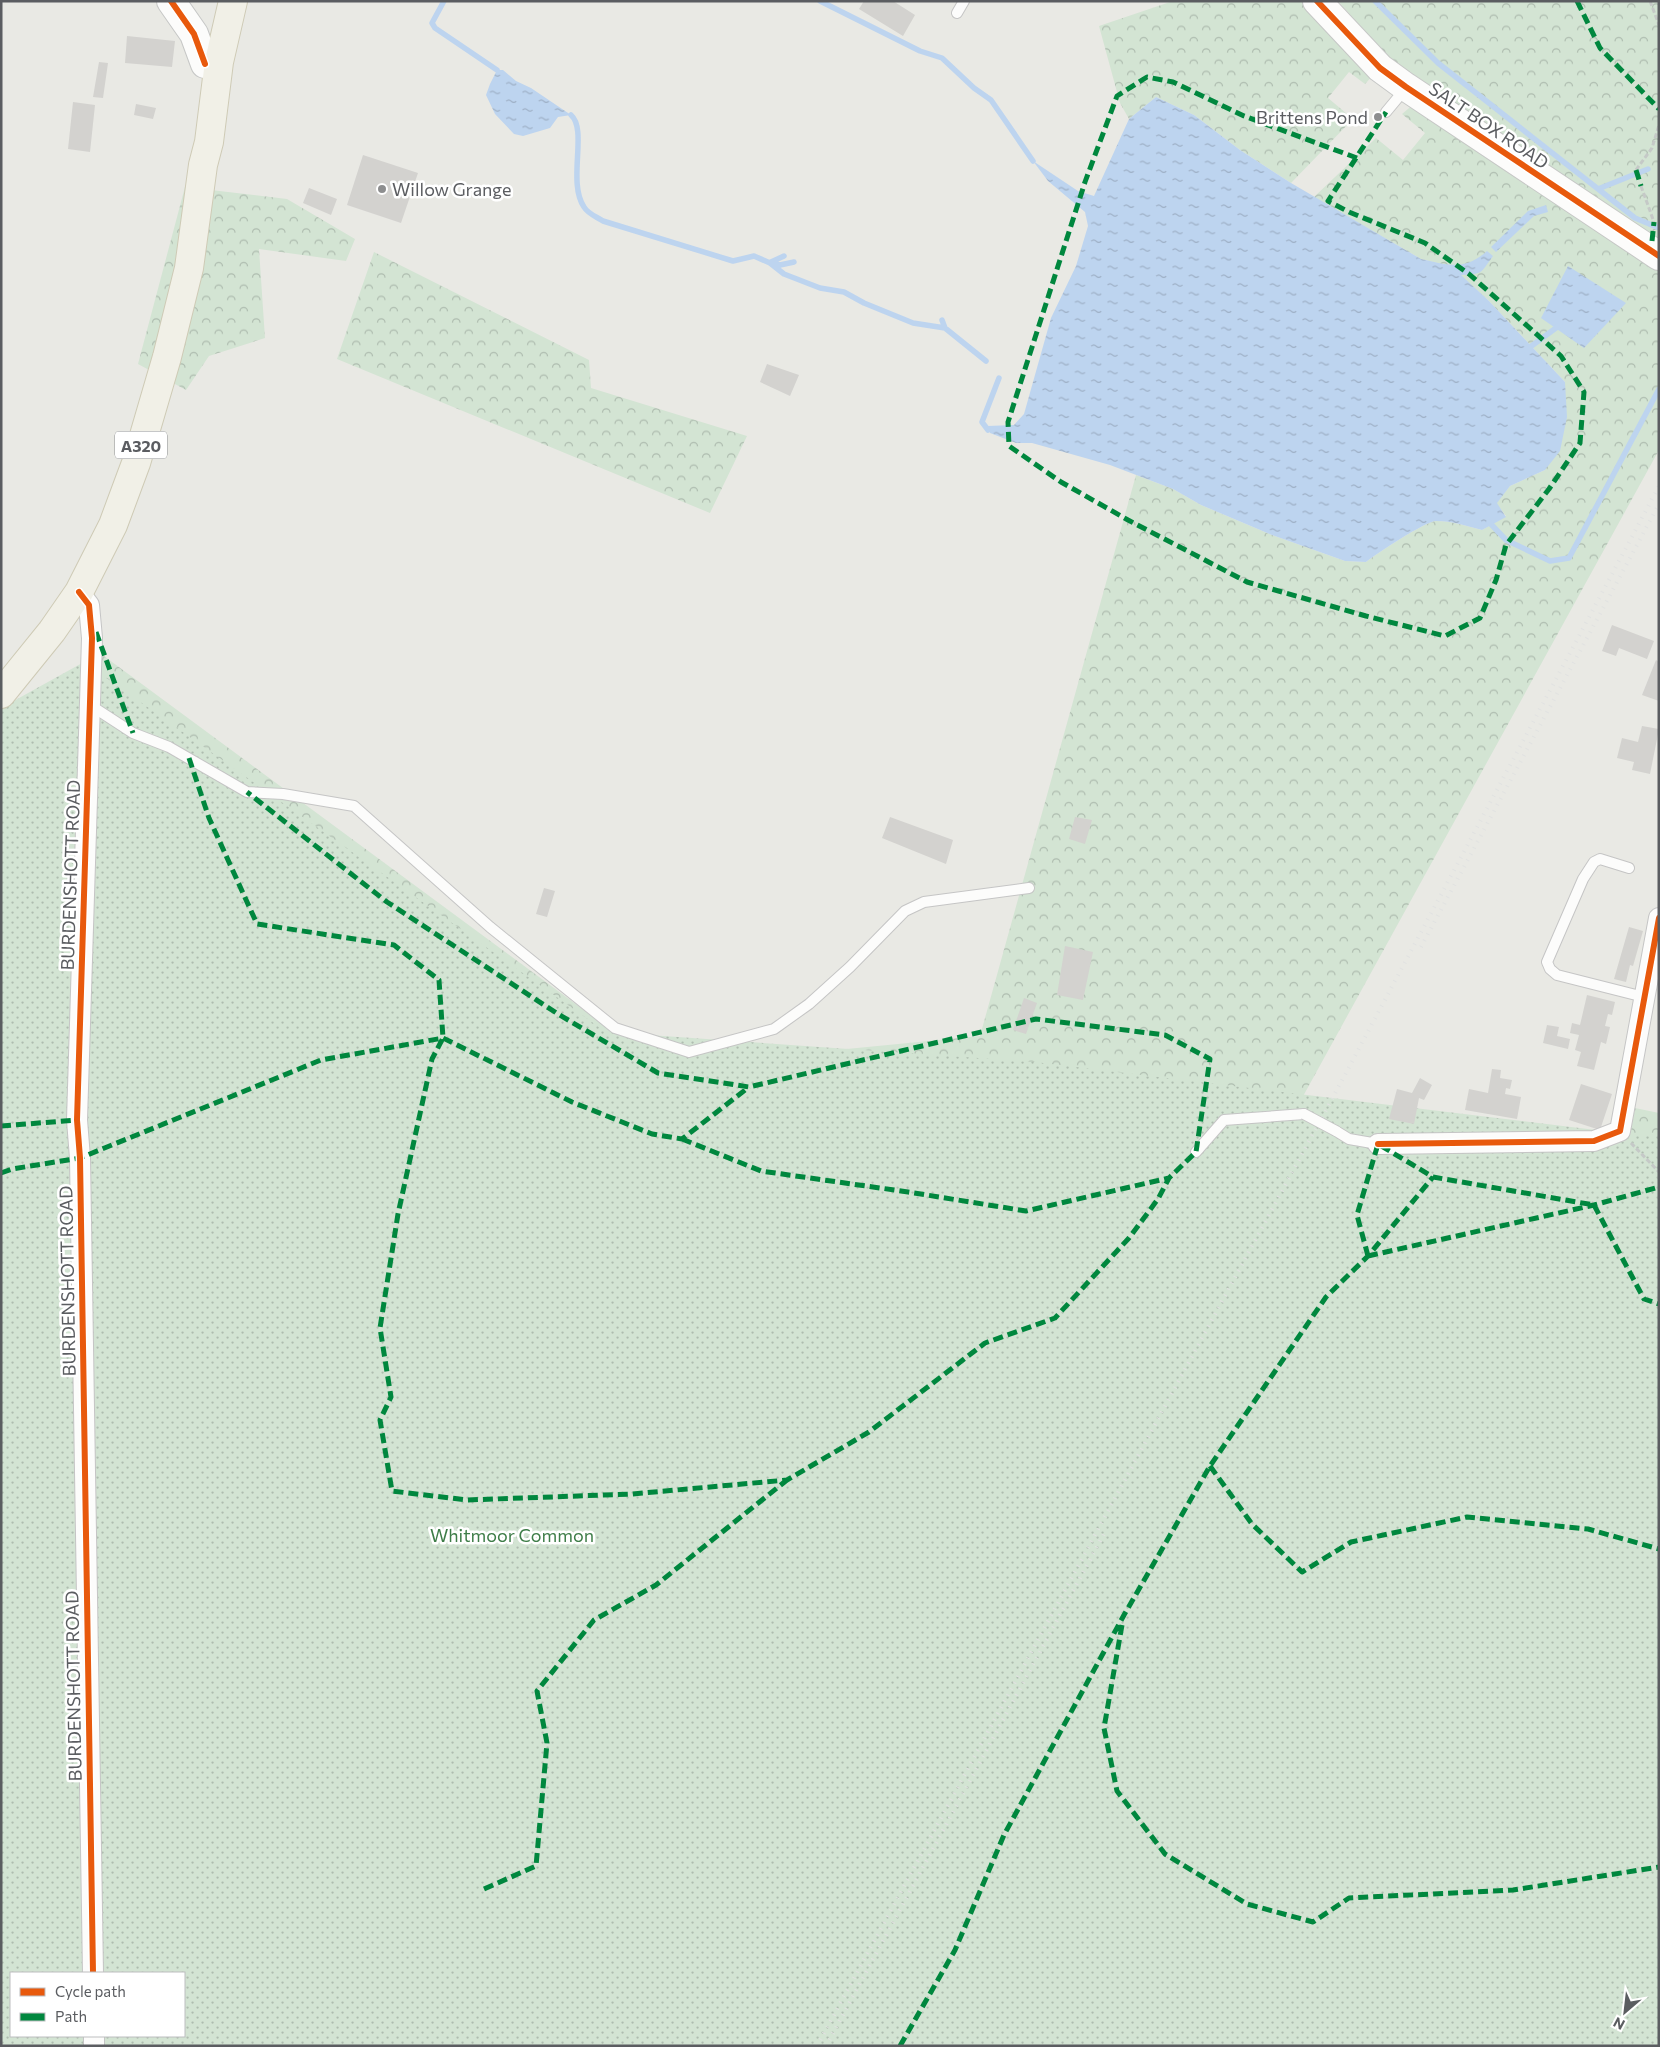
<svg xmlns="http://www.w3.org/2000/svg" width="1660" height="2047" font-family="Commissioner,sans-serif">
<defs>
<pattern id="forest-crowns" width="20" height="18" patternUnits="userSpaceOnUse" patternTransform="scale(1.25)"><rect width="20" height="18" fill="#d3e4d3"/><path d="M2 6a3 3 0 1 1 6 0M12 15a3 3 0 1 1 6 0" fill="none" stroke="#aebcaf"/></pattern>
<pattern id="park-dots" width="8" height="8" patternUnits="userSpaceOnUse" patternTransform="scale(1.25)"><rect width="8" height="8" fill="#d3e4d3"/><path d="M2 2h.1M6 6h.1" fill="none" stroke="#aebcaf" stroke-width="1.8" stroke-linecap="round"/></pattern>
<pattern id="water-ripples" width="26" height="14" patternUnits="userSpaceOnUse" patternTransform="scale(1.25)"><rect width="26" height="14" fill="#bdd4ef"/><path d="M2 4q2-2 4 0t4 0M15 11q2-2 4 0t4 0" fill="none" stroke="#9dafc5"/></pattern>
</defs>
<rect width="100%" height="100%" fill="#e9e9e4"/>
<!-- forest -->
<path fill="url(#forest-crowns)" d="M 1173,1 L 1305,1 L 1376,72 L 1365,84 L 1349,72 L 1328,98 L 1353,119 L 1291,183 L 1240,150 L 1194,115 L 1156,97 L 1129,119 L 1120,103 L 1099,26 Z
M 1338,1 L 1659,1 L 1659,242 L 1632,227 L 1386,55 Z
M 1415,103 L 1659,266 L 1659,450 L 1269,1158 L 128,1239 L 89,645 L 661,1067 L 980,1036 L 1136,475 L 1173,489 L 1201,505 L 1272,535 L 1345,561 L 1366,562 C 1376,554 1426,521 1436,521 C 1452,521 1467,526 1482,530 L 1506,516 L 1496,503 L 1510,486 L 1545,470 L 1565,382 L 1489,301 L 1460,275 L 1445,265 L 1421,259 L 1314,197 L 1376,138 L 1403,160 L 1425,133 L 1402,114 Z
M 185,187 L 287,199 L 355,239 L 346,261 L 259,249 L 265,338 L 209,356 L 186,390 L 138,364 Z
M 374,252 L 589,360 L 591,388 L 747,436 L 710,513 L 337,359 Z
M 1635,1108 L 1659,1113 L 1659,1159 L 1627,1152 Z"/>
<!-- park -->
<path fill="url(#park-dots)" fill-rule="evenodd" d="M 84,662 L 606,1032 L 1035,1062 L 1645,1136 L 1659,1135 L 1659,2046 L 1,2046 L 1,708 ZM 11,1973 L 184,1973 L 184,2036 L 11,2036 Z"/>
<!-- water -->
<path fill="url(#water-ripples)" d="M 497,70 L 503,70 L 516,81 L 531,88 L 571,115 L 558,117 L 550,128 L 523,136 L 514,134 L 495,114 L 486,95 L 490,84 Z
M 1156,97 L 1194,115 L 1240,150 L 1291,183 L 1421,259 C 1447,265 1465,271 1487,251 L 1493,256 C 1480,274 1483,274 1461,275 L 1489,301 L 1565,382 L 1567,417 L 1560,451 L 1545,470 L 1510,486 L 1497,503 L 1506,517 L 1482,530 C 1467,526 1452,521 1436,521 C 1426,521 1376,554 1366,562 L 1345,561 L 1272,535 L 1201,505 L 1173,489 L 1110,465 L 1032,443 L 1016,443 L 990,433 L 987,426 L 1014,425 L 1024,414 L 1051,318 L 1076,266 L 1088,226 L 1085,212 L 1048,181 L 1033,161 L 1078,191 L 1094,196 L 1129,119 Z
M 1546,205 L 1548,212 L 1534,216 L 1496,252 L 1491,247 L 1528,211 Z
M 1568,266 L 1626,303 L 1584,348 L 1541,318 Z"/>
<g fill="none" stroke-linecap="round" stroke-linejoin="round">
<!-- stream -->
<path stroke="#bdd4ef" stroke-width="5.5" d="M 444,1 L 432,23 L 435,28 L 497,70
M 820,1 L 920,51 L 942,58 L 974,88 L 991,100 L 1033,161
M 1375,1 L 1438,63 L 1635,218 L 1659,228
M 571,115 C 588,130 567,182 584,207 C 588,214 597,217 603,221 L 733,261 L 754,256 L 770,263 L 784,274 L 820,288 L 844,292 L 864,303 L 913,323 L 945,328
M 1598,189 L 1648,169
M 771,262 L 784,256
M 772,263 L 780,265 L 794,262
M 942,320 L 945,328 L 986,361
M 1526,350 L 1560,325
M 988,430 L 982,422 L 999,378
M 1489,522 L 1506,540 L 1550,561 L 1569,558 L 1659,389"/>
</g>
<!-- building -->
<path fill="#d3d2cf" d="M 864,1 L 893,1 L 915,15 L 903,36 L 859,9 Z
M 127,36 L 175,41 L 172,67 L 125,63 Z
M 99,62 L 108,63 L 103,98 L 93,97 Z
M 73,102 L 95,105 L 90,152 L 68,149 Z
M 136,104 L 156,108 L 153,119 L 134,115 Z
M 363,155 L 418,173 L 401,223 L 347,205 Z
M 309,188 L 337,199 L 331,215 L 303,203 Z
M 767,364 L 799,375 L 790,396 L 760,382 Z
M 1612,625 L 1654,641 L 1647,659 L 1619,648 L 1616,656 L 1602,651 Z
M 1656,660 L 1659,662 L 1659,701 L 1642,695 Z
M 1642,726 L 1659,729 L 1650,774 L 1632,770 L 1634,762 L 1617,758 L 1622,738 L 1638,742 Z
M 890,817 L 953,840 L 946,864 L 882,838 Z
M 1075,817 L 1092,820 L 1085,844 L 1069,839 Z
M 544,888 L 555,891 L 547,917 L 536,914 Z
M 1629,927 L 1643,931 L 1633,966 L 1630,965 L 1626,982 L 1614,979 Z
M 1065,946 L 1093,952 L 1083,1000 L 1057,995 Z
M 1587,995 L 1615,1002 L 1612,1015 L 1608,1014 L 1605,1026 L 1610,1027 L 1606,1044 L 1601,1042 L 1594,1070 L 1577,1066 L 1581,1052 L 1575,1050 L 1579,1035 L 1570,1033 L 1572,1023 L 1580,1025 Z
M 1024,998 L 1037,1003 L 1026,1034 L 1013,1030 Z
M 1547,1025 L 1559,1027 L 1557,1036 L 1570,1039 L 1568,1049 L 1543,1043 Z
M 1492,1069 L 1501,1070 L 1500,1078 L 1512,1080 L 1510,1089 L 1506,1088 L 1505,1094 L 1521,1097 L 1517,1119 L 1465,1110 L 1469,1089 L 1488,1093 Z
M 1420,1078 L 1432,1085 L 1424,1100 L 1419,1098 L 1414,1124 L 1389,1119 L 1397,1089 L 1412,1093 Z
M 1581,1084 L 1612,1094 L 1600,1130 L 1569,1120 Z"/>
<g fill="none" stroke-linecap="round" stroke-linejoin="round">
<!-- lane casing -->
<g stroke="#c5c5c5" stroke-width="12">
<path id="lane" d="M 957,13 L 964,1
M 1386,112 L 1406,88
M 90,705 L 133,733 L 169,747 L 247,792 L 283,794 L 354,806 L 490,927 L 615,1028 L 689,1052 L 774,1029 L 809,1004 L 850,967 L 905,911 L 924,902 L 1029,888
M 1629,868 L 1600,859 L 1594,862 L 1583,879 L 1547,962 L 1550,969 L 1557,975 L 1644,997
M 1336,1131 L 1349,1139 L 1378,1144
M 1196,1152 L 1224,1120 L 1304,1114"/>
</g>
<!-- street casing -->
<g stroke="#c5c5c5" stroke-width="22">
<path id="street" d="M 79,592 L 89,605 L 92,638 L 77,1120 L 80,1158 L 93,1973
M 1378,1144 L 1594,1141 L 1620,1131 L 1659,918
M 94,2036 L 94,2046"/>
</g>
<!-- secondary casing -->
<g stroke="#c6c7c6" stroke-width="30">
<path id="secondary" d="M 171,1 L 194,34 L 205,64
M 1317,1 L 1380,68 L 1406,87 L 1659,256"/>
</g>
<!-- primary casing -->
<g stroke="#cecab5" stroke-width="30">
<path id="primary" d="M 1,694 L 52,631 L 79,592 L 113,525 L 136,463 L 167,357 L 189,268 L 203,165 L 209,142 L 219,62 L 233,1"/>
</g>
<!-- path -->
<path stroke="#c5c9c7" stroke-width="3" stroke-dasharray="5 2.5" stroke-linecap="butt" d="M 1650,1 L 1659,25
M 1636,170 L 1652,148 L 1659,125
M 1641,186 L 1654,222
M 1631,1143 L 1659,1172"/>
<!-- lane -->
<use href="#lane" stroke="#fcfcfb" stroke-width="10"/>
<!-- street -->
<use href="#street" stroke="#fcfcfb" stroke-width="20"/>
<!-- secondary -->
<use href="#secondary" stroke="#fcfcfb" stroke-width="28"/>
<!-- primary -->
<use href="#primary" stroke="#f1f0e7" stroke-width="28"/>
<!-- rail -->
<path stroke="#e1e2e1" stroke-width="4" stroke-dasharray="1 6" stroke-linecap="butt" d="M 1421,947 L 1659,504
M 817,2046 L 1331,1101 L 1659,486
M 826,2046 L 1105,1532"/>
<!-- lane-bridge casing -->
<g stroke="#c5c5c5" stroke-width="12" stroke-linecap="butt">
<path id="lane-bridge" d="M 1304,1114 L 1336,1131"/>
</g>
<!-- lane-bridge -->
<use href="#lane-bridge" stroke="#fcfcfb" stroke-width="10"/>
<!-- quiet -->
<path stroke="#00873e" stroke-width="5" stroke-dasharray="10 5" stroke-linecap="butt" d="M 1577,1 L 1600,48 L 1659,109
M 1357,158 L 1244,116 L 1173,82 L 1147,77 L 1117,96 L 1085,182 L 1008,422 L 1009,446 L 1061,482 L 1128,520 L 1247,582 L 1366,616 L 1445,636 L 1480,618 L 1496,580 L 1506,545 L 1549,489 L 1580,443 L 1584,392 L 1561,356 L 1469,274 L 1425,243 L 1349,212 L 1328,201 L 1386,112
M 1636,170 L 1641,186
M 1652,241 L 1654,222
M 96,632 L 133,733
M 189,758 L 209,818 L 257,924 L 394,945 L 439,980 L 443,1038 L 432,1059 L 398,1214 L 380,1328 L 391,1397 L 380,1420 L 392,1491 L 467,1500 L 632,1494 L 787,1480 L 869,1432 L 985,1343 L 1055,1318 L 1129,1238 L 1158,1199 L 1169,1178 L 1196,1152 L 1210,1059 L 1165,1035 L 1036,1019 L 749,1087 L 658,1073 L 558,1014 L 387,902 L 247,792
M 1,1126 L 77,1120
M 682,1139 L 761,1171 L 908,1192 L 1026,1211 L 1169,1178
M 1,1173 L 12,1169 L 80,1158 L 321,1060 L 443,1038 L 572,1102 L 652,1134 L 682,1139 L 749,1087
M 1594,1205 L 1644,1299 L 1659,1304
M 1368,1256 L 1357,1215 L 1378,1144 L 1433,1177 L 1594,1205
M 1368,1256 L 1594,1205 L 1659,1187
M 1210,1466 L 1252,1524 L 1302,1572 L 1351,1542 L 1467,1517 L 1588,1529 L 1659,1549
M 1122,1625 L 1104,1728 L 1117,1791 L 1165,1854 L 1247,1904 L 1313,1922 L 1349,1898 L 1513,1890 L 1659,1867
M 484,1889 L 536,1866 L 547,1743 L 537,1691 L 594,1620 L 656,1585 L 787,1480
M 900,2046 L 955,1950 L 1004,1835 L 1124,1615 L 1210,1466 L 1326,1297 L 1368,1256 L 1433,1177"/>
<!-- cycleway casing -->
<g stroke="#fff" stroke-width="9">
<path id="cycleway" d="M 171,1 L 194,34 L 205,64
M 1317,1 L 1380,68 L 1406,87 L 1659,256
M 79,592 L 89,605 L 92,638 L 77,1120 L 80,1158 L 93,1973
M 1378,1144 L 1594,1141 L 1620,1131 L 1659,918"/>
</g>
<!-- cycleway -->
<use href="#cycleway" stroke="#e8590c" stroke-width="6"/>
</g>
<!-- markers -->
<g fill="#8d8e8f" stroke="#fff" stroke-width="2">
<circle cx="1378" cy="117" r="5"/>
<circle cx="382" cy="189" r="5"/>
</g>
<g text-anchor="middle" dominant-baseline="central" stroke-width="5" stroke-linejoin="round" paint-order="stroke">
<!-- shield labels -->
<rect fill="#fff" stroke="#8c8e90" stroke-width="1" x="115" y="431.5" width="52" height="27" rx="4"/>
<g font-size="16" font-weight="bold" fill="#5b5d61">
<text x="141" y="445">A320</text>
</g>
<!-- poi labels -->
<g font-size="18" fill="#5b5d61" stroke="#fff" text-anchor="end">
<text x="1368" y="117">Brittens Pond</text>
<text x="392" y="189" text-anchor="start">Willow Grange</text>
</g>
<!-- street labels -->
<g font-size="18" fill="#5b5d61" stroke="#fff">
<text transform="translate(1489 125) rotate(34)">SALT BOX ROAD</text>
<text transform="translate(70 875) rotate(-88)">BURDENSHOTT ROAD</text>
<text transform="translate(67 1281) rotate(-91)">BURDENSHOTT ROAD</text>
<text transform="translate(73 1686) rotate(-91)">BURDENSHOTT ROAD</text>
</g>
<!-- park labels -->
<g font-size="18" fill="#3e7d48" stroke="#fff">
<text x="512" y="1535">Whitmoor Common</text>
</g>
</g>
<!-- border -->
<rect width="1660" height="2047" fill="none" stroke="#5b5d61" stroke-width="5"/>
<!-- legend -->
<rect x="10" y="1972" width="175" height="65" fill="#ffffff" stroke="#bdbec0"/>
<rect x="20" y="1988" width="25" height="8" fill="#e8590c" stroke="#bdbec0"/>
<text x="55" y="1997" font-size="15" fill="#5b5d61">Cycle path</text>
<rect x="20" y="2013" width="25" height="8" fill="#00873e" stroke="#bdbec0"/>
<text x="55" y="2022" font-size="15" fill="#5b5d61">Path</text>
<!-- north arrow -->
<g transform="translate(1625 2012) rotate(208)" stroke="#ffffff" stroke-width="4" paint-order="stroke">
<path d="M0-4L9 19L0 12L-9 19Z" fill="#5b5d61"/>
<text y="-8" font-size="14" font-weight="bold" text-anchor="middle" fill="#5b5d61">N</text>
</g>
</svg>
